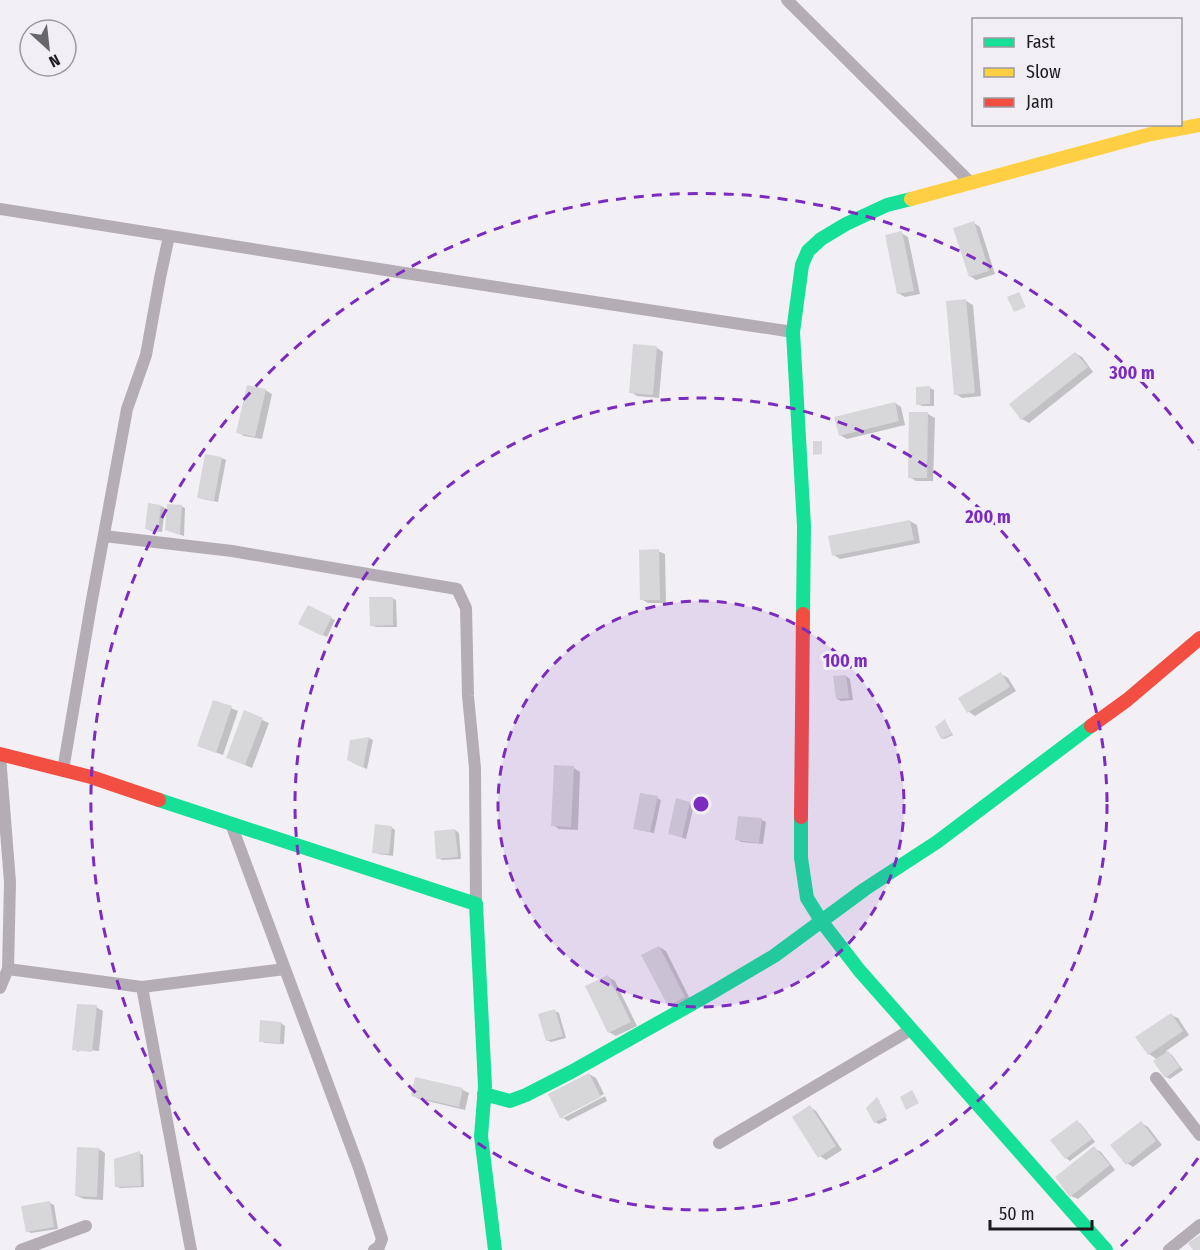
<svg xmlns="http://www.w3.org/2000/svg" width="1200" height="1250" font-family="'Fira Sans Condensed',sans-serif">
<rect width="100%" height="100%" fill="#f2f0f4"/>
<!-- shadow -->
<path fill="#0003" d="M 974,223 L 980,227 L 995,274 L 976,280 L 970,276 Z
M 901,233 L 908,237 L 920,294 L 905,297 L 898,293 Z
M 966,301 L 973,305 L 981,396 L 962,398 L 956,394 Z
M 657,348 L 663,352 L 659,398 L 637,396 L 631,392 Z
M 1075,353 L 1082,357 L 1093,372 L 1029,423 L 1022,419 Z
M 930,388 L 934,390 L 934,406 L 922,406 L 918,404 Z
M 265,390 L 272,394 L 262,439 L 244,436 L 238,432 Z
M 895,403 L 901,407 L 905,425 L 847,439 L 840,435 Z
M 911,413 L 928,414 L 935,418 L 933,481 L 916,481 L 909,477 Z
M 222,458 L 226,460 L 218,502 L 202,499 L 198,497 Z
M 149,505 L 161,506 L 165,508 L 162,532 L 151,531 L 147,529 Z
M 181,506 L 185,508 L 184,536 L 171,531 Z
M 910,521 L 917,525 L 920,543 L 840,559 L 834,555 Z
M 658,551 L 665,554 L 666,603 L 648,603 L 641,599 Z
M 392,598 L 396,600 L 397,627 L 376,627 L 371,625 Z
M 309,607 L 335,620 L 327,637 L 300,624 Z
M 1001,674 L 1008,678 L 1016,691 L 975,716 L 969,712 L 960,699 Z
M 846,676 L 850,679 L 853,700 L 841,701 L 837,699 Z
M 214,701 L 238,711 L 223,755 L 199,746 Z
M 245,712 L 269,723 L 252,768 L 228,758 Z
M 945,721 L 953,735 L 944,739 L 942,738 Z
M 369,738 L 373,740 L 367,769 L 352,762 L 352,741 Z
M 574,768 L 580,772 L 578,830 L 559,829 L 553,825 Z
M 657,798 L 661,800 L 654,833 L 639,830 L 635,828 Z
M 677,800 L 694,805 L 686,839 L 669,833 Z
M 740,817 L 762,820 L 766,822 L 763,844 L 741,842 L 737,839 Z
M 391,827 L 395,830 L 393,856 L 378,854 L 374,852 Z
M 455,830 L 459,833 L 461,859 L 442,860 L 438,858 Z
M 659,947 L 666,951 L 691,1001 L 675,1009 L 669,1005 Z
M 608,977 L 615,981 L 637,1026 L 616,1036 L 609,1032 Z
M 96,1007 L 103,1011 L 99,1051 L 79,1049 L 79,1052 L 74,1049 Z
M 555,1011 L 559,1013 L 566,1038 L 551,1042 L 547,1040 Z
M 1171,1015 L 1178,1018 L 1189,1035 L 1166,1051 L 1172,1055 L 1183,1070 L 1170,1079 L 1166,1077 L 1158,1060 L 1149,1054 Z
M 281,1023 L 285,1026 L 284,1044 L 265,1043 L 261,1041 Z
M 589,1074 L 596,1078 L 604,1094 L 563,1115 L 563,1118 L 561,1117 Z
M 417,1079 L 463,1090 L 469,1093 L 465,1110 L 419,1099 L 413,1095 Z
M 605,1096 L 607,1101 L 568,1121 L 563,1118 Z
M 877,1099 L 880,1101 L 877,1101 L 887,1120 L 879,1124 L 875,1122 Z
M 810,1107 L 816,1111 L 842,1150 L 826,1160 L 820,1156 Z
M 1077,1122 L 1081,1124 L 1095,1142 L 1070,1161 L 1066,1158 Z
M 1141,1123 L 1148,1127 L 1162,1145 L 1133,1167 L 1127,1163 Z
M 1094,1148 L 1101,1152 L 1115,1170 L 1078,1199 L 1071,1196 Z
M 99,1149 L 105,1153 L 103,1200 L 84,1199 L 77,1196 Z
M 139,1153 L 143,1155 L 144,1187 L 120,1188 L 116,1186 Z
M 50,1203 L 54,1205 L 58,1229 L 31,1233 L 27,1231 Z"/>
<!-- building -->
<path fill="#d7d6d9" d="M 974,221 L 989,271 L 969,277 L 953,228 Z
M 902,231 L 914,291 L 897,294 L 885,235 Z
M 1019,292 L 1026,307 L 1014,312 L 1007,297 Z
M 966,299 L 975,393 L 954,395 L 946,301 Z
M 633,344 L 657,346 L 653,395 L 629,393 Z
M 1075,352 L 1088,367 L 1021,420 L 1009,404 Z
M 247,385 L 266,389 L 255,437 L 236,433 Z
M 930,386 L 930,404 L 916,405 L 916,387 Z
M 895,402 L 899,421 L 839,436 L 834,417 Z
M 909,412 L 928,412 L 927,478 L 908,478 Z
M 813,441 L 822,441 L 822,454 L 813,455 Z
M 205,454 L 222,457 L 214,501 L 197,498 Z
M 148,503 L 161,505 L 158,531 L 145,529 Z
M 167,504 L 182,505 L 180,535 L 165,530 Z
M 910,520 L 914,540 L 832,556 L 828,536 Z
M 659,549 L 660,600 L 640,600 L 639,550 Z
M 369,597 L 393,597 L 393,625 L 370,626 Z
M 308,605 L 332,617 L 322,636 L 298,624 Z
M 1001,672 L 1010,687 L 967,713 L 958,698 Z
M 846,675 L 849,698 L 836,699 L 833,676 Z
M 213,700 L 232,706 L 216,753 L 197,746 Z
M 244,710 L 263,718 L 245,765 L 226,758 Z
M 945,719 L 952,734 L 941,739 L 935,727 Z
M 369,737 L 363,768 L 347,760 L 350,740 Z
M 554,765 L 574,766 L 571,827 L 551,826 Z
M 640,793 L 658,796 L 650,832 L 633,829 Z
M 676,798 L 690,802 L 682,837 L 668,834 Z
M 738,816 L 762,818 L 759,843 L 735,840 Z
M 375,824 L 392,826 L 389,854 L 372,853 Z
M 455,829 L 458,857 L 436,859 L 434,831 Z
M 659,946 L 685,997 L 668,1006 L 641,955 Z
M 608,975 L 631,1022 L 608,1033 L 585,986 Z
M 77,1004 L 97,1005 L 92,1052 L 72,1050 Z
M 555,1009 L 563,1036 L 546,1041 L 538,1014 Z
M 1171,1013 L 1183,1031 L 1148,1055 L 1135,1037 Z
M 260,1020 L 281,1022 L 280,1043 L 259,1042 Z
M 1168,1051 L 1180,1067 L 1165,1078 L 1153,1061 Z
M 589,1073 L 601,1097 L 560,1118 L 548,1094 Z
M 415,1077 L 463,1088 L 459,1107 L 411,1096 Z
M 912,1090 L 919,1103 L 906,1110 L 900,1097 Z
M 877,1097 L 887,1116 L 874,1123 L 866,1108 Z
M 810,1105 L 836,1146 L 818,1158 L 792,1117 Z
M 1077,1120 L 1092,1139 L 1065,1159 L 1050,1140 Z
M 1141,1121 L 1156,1141 L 1126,1165 L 1110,1145 Z
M 1094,1146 L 1110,1165 L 1070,1197 L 1055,1177 Z
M 77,1147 L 99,1148 L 97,1197 L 75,1196 Z
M 140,1151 L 141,1186 L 115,1187 L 114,1159 Z
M 50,1201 L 54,1227 L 26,1232 L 21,1206 Z
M 1200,1235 L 1200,1250 L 1193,1250 L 1188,1243 Z"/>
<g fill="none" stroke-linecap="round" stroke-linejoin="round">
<!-- street -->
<path stroke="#b5adb6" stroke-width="12" d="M 787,0 L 970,182
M 0,209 L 398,272 L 793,332
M 104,536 L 232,551 L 457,589 L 466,608 L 468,696 L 475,768 L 476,904
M 0,756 L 10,882 L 8,969 L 0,988
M 63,770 L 91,605 L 127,409 L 146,355 L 160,278 L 169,236
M 231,824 L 359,1168 L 382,1239 L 379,1247 L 374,1250
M 8,969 L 142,987 L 285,969
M 142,987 L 191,1250
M 1156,1078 L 1200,1135
M 719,1143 L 912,1029
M 21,1250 L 86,1226
M 1169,1250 L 1200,1225"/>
<!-- fast -->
<path stroke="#16e098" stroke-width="14" d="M 803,614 L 804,526 L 793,332 L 802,265 L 808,251 L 821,239 L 846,224 L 887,205 L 911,199
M 159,800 L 476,904 L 485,1086 L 481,1136 L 495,1250
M 801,817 L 801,858 L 807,898 L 822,922 L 859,970 L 1106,1250
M 484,1094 L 510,1101 L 526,1095 L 571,1072 L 708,995 L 774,956 L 865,889 L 937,842 L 1091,726"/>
<!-- slow -->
<path stroke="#ffcf43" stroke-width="14" d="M 911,199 L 1151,134 L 1200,125"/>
<!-- jam -->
<path stroke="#f24e42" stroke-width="14" d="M 1091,726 L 1127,700 L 1200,638
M 0,754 L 91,777 L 159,800
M 801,817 L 803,614"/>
</g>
<!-- distance rings -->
<circle cx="701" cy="804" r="203" fill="#7b2cbf" fill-opacity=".12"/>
<g fill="none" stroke="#7b2cbf" stroke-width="3" stroke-dasharray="10 8">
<circle cx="701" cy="804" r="203"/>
<circle cx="701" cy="804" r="406"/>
<path d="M1198 1158A610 610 0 0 1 1121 1246M281 1246A610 610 0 1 1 1198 450"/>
</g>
<circle cx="701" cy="804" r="9" fill="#7b2cbf" stroke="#f1eff5" stroke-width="3"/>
<g font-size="18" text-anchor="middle" font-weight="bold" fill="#7b2cbf" stroke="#f1eff5" stroke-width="6" stroke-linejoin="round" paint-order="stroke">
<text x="1132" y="379">300 m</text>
<text x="988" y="523">200 m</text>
<text x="845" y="667">100 m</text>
</g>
<!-- legend -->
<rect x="972" y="18" width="210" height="108" fill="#f1eff5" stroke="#9c9a9f" stroke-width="1.5"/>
<rect x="984" y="38" width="30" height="9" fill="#16e098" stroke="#9c9a9f" stroke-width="1.5"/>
<text x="1026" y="48" font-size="18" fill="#1c1b1d">Fast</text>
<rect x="984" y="68" width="30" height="9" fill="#ffcf43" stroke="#9c9a9f" stroke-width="1.5"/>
<text x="1026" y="78" font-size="18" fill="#1c1b1d">Slow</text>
<rect x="984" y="98" width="30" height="9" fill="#f24e42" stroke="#9c9a9f" stroke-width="1.5"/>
<text x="1026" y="108" font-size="18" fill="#1c1b1d">Jam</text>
<!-- north arrow -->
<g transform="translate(48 48) rotate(153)"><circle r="28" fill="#f1eff5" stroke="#9c9a9f" stroke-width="1.5"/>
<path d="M0-4.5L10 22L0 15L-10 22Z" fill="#676668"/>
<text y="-9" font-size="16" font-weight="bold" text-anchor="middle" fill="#1c1b1d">N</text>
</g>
<!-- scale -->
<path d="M990 1220v9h102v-9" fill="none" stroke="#1c1b1d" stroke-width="3"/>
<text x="999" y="1220" font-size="18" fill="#1c1b1d" stroke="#f1eff5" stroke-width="4.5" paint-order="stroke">50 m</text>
</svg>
